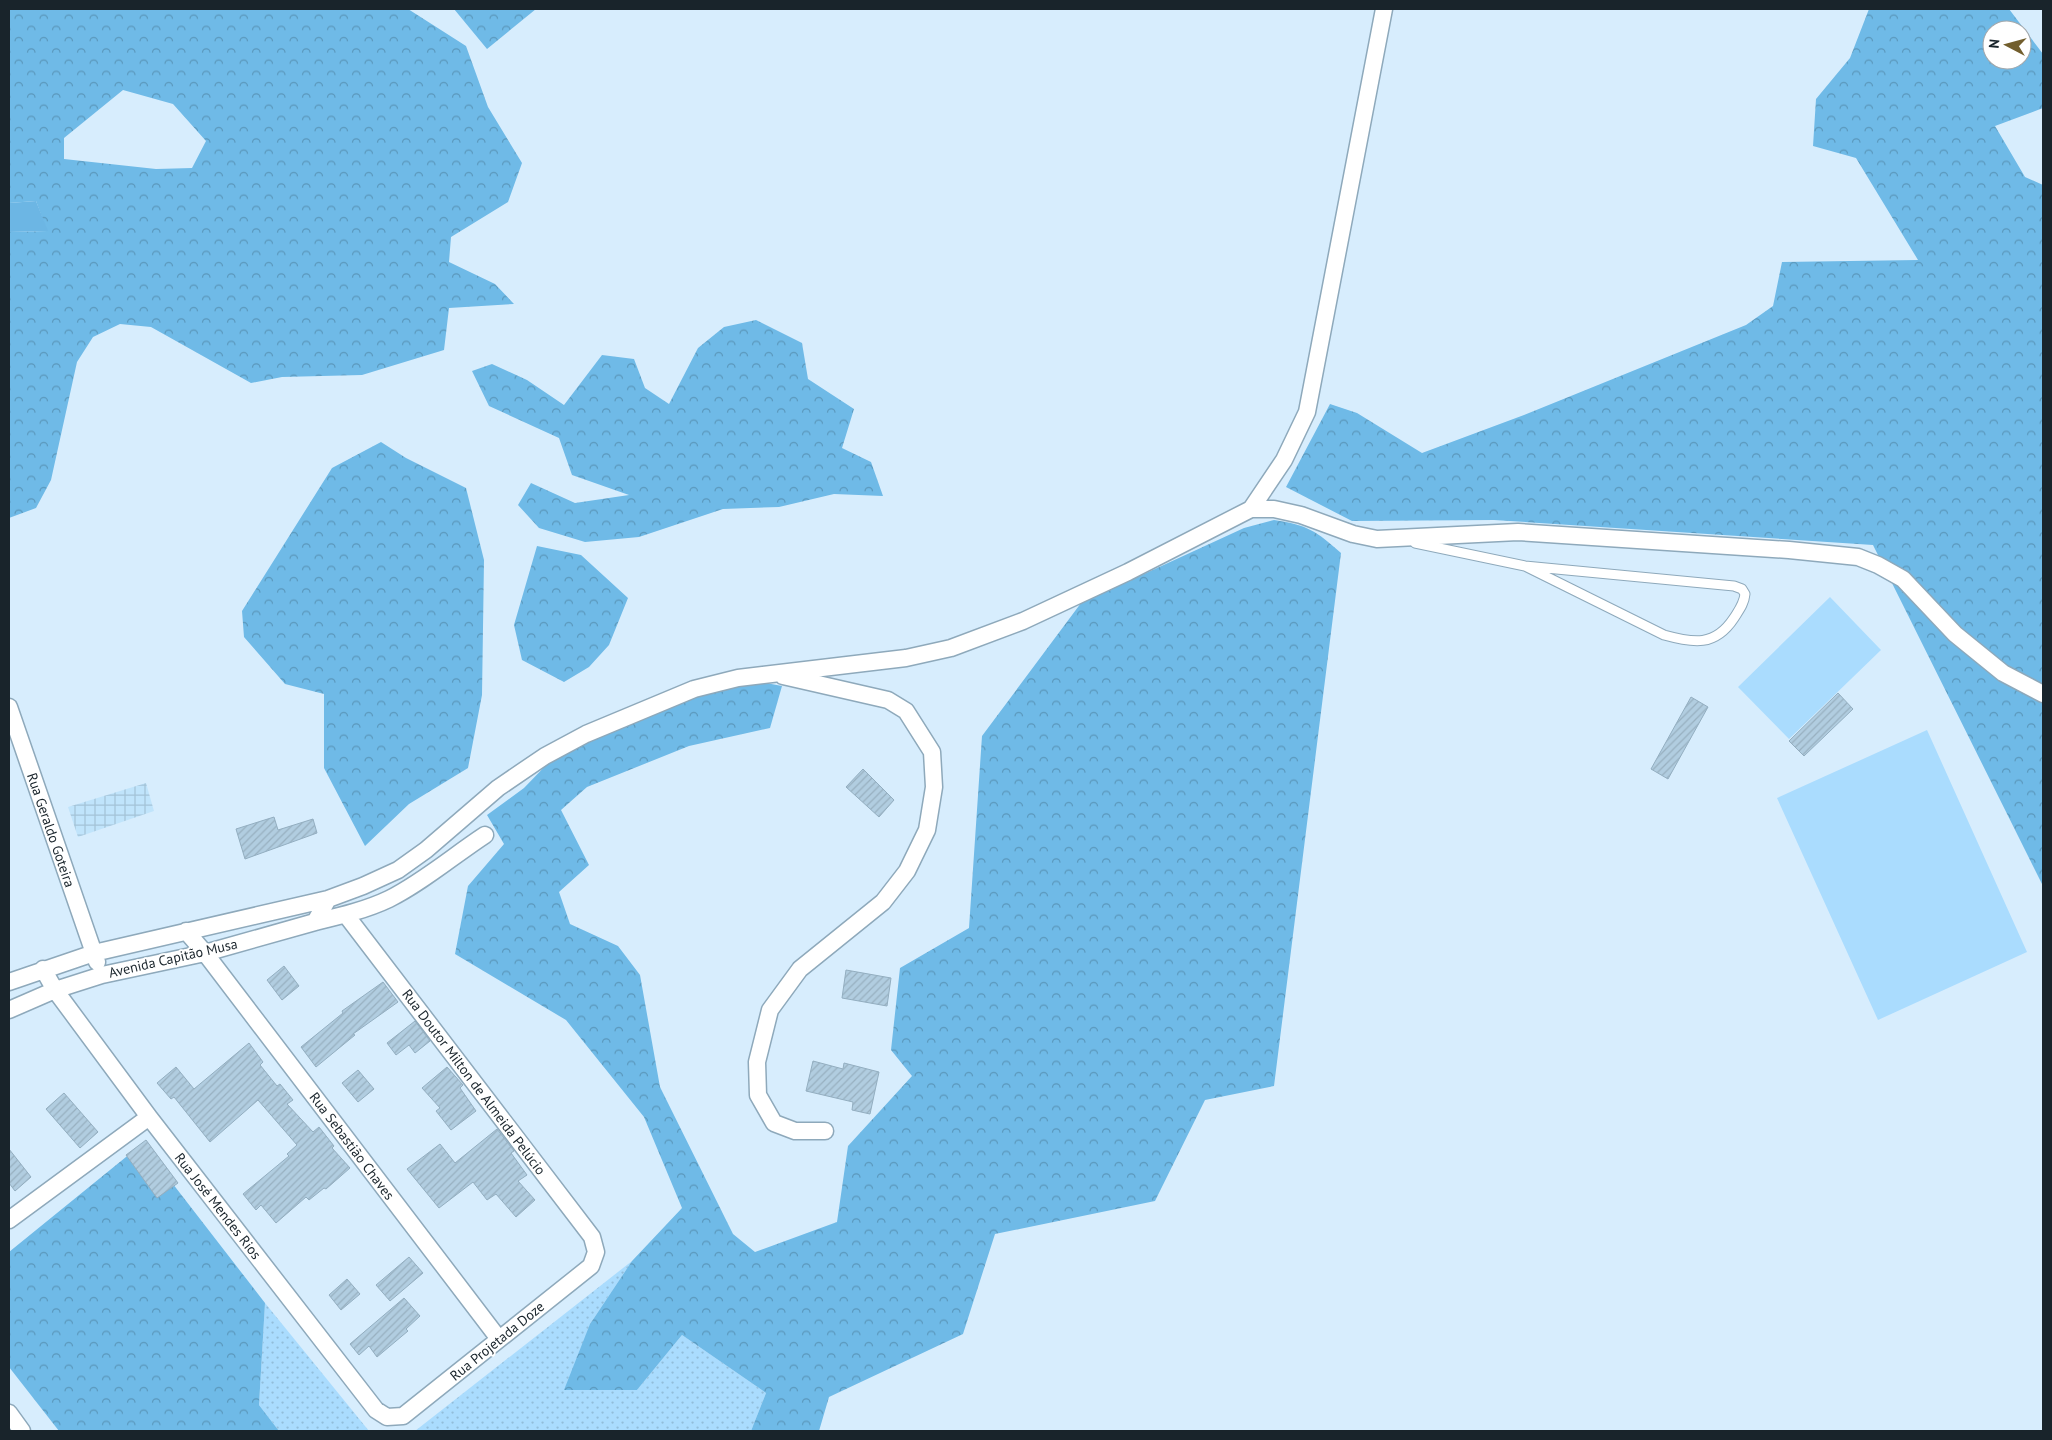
<svg xmlns="http://www.w3.org/2000/svg" width="2052" height="1440" font-family="'PT Sans',sans-serif">
<defs>
<pattern id="industrial-grid" width="8" height="8" patternUnits="userSpaceOnUse" patternTransform="scale(1.25)"><rect width="8" height="8" fill="#c0e4fb"/><path d="M0 4h8M4 0v8" fill="none" stroke="#a4c3d7"/></pattern>
<pattern id="grass-dots" width="8" height="8" patternUnits="userSpaceOnUse" patternTransform="scale(1.25)"><rect width="8" height="8" fill="#aadcfe"/><path d="M2 2h.1M6 6h.1" fill="none" stroke="#92bdda" stroke-width="1.8" stroke-linecap="round"/></pattern>
<pattern id="forest-crowns" width="20" height="18" patternUnits="userSpaceOnUse" patternTransform="scale(1.25)"><rect width="20" height="18" fill="#6fbae7"/><path d="M2 6a3 3 0 1 1 6 0M12 15a3 3 0 1 1 6 0" fill="none" stroke="#5a97bb"/></pattern>
<pattern id="building-hatch" width="6" height="6" patternUnits="userSpaceOnUse" patternTransform="scale(1.25)"><rect width="6" height="6" fill="#b1cde0"/><path d="M-1 1l2-2M0 6l6-6M5 7l2-2" fill="none" stroke="#98b0c0"/></pattern>
</defs>
<rect width="100%" height="100%" fill="#d7edfd"/>
<!-- industrial -->
<path fill="url(#industrial-grid)" d="M 146,783 L 154,811 L 78,837 L 68,807 Z"/>
<!-- grass -->
<path fill="url(#grass-dots)" d="M 632,1261 L 590,1324 L 637,1390 L 682,1335 L 766,1393 L 751,1431 L 415,1431 Z
M 265,1303 L 369,1431 L 279,1431 L 259,1405 Z"/>
<!-- forest -->
<path fill="url(#forest-crowns)" fill-rule="evenodd" d="M 9,9 L 408,9 L 466,46 L 488,107 L 522,163 L 508,202 L 451,237 L 449,262 L 495,284 L 514,304 L 449,308 L 444,350 L 362,375 L 282,377 L 251,383 L 151,327 L 120,324 L 93,337 L 77,362 L 51,480 L 36,508 L 9,518 L 9,232 L 47,231 L 36,201 L 9,203 ZM 123,90 L 173,104 L 206,141 L 192,168 L 156,169 L 64,159 L 64,138 Z
M 454,9 L 536,9 L 487,49 Z
M 1869,9 L 2009,9 L 2043,54 L 2043,108 L 1995,126 L 2025,177 L 2043,185 L 2043,886 L 1873,545 L 1494,520 L 1352,521 L 1286,487 L 1330,404 L 1357,413 L 1422,453 L 1524,415 L 1746,325 L 1773,306 L 1782,262 L 1918,260 L 1856,158 L 1813,146 L 1816,99 L 1850,58 ZM 1992,30 L 2022,30 L 2022,60 L 1992,60 Z
M 756,320 L 802,343 L 808,379 L 854,409 L 842,448 L 871,462 L 883,496 L 834,494 L 779,507 L 723,509 L 639,537 L 585,542 L 539,528 L 518,505 L 531,483 L 575,503 L 629,495 L 572,475 L 559,438 L 489,406 L 472,371 L 492,364 L 527,380 L 564,405 L 602,355 L 634,359 L 645,388 L 669,404 L 698,348 L 724,327 Z
M 381,442 L 406,458 L 466,488 L 484,560 L 482,695 L 468,768 L 409,804 L 365,846 L 324,768 L 324,694 L 285,684 L 244,637 L 242,611 L 332,468 Z
M 1274,520 C 1308,525 1316,531 1341,553 L 1274,1086 L 1205,1100 L 1155,1201 L 995,1234 L 963,1334 L 829,1397 L 819,1431 L 751,1431 L 766,1393 L 682,1335 L 637,1390 L 564,1390 L 590,1324 L 632,1261 L 682,1208 L 644,1117 L 566,1020 L 455,954 L 468,886 L 504,844 L 487,815 L 524,788 L 553,758 L 681,699 L 744,679 L 782,686 L 770,728 L 689,746 L 587,787 L 561,810 L 589,865 L 559,892 L 570,924 L 618,946 L 640,975 L 660,1087 L 733,1234 L 755,1252 L 837,1222 L 848,1146 L 912,1076 L 891,1050 L 900,968 L 969,928 L 982,736 L 1081,603 L 1244,528 Z
M 537,546 L 581,555 L 628,598 L 609,645 L 589,667 L 564,682 L 522,660 L 514,625 Z
M 142,1144 L 265,1303 L 259,1405 L 279,1431 L 59,1431 L 9,1367 L 9,1252 Z"/>
<!-- green -->
<path fill="#aadcfe" d="M 1830,597 L 1881,650 L 1789,739 L 1738,687 Z
M 1927,730 L 2027,952 L 1878,1020 L 1777,798 Z"/>
<!-- water -->
<path fill="#6cb6e4" d="M 36,201 L 48,231 L 9,232 L 9,203 Z"/>
<!-- building -->
<path fill="url(#building-hatch)" stroke="#93aec0" d="M 1838,693 L 1853,709 L 1804,756 L 1789,741 Z
M 1691,697 L 1708,707 L 1668,779 L 1651,769 Z
M 863,769 L 894,800 L 879,817 L 846,787 Z
M 274,817 L 278,830 L 313,819 L 317,833 L 245,859 L 236,829 Z
M 284,966 L 299,986 L 282,1000 L 267,980 Z
M 846,970 L 891,978 L 887,1006 L 842,998 Z
M 383,982 L 398,1002 L 353,1034 L 355,1035 L 316,1067 L 301,1047 L 343,1013 L 342,1011 Z
M 415,1021 L 430,1041 L 415,1053 L 409,1045 L 396,1055 L 387,1043 Z
M 249,1043 L 263,1062 L 260,1065 L 277,1086 L 280,1084 L 293,1100 L 287,1104 L 313,1132 L 319,1127 L 334,1146 L 332,1148 L 350,1168 L 326,1189 L 324,1188 L 309,1200 L 306,1197 L 276,1223 L 261,1205 L 256,1210 L 243,1194 L 289,1156 L 287,1154 L 297,1145 L 258,1100 L 210,1142 L 174,1097 L 171,1099 L 157,1083 L 176,1067 L 194,1089 Z
M 813,1061 L 843,1069 L 844,1063 L 879,1072 L 870,1114 L 852,1110 L 853,1102 L 806,1091 Z
M 447,1067 L 463,1085 L 460,1088 L 476,1111 L 451,1130 L 436,1111 L 440,1108 L 422,1088 Z
M 358,1070 L 374,1089 L 358,1102 L 342,1083 Z
M 64,1093 L 98,1132 L 80,1148 L 46,1109 Z
M 497,1129 L 514,1151 L 511,1153 L 527,1175 L 518,1181 L 535,1200 L 516,1217 L 496,1194 L 487,1200 L 473,1182 L 439,1208 L 407,1169 L 440,1144 L 455,1163 Z
M 146,1140 L 178,1183 L 157,1198 L 126,1155 Z
M 9,1149 L 31,1177 L 15,1191 L 9,1183 Z
M 409,1257 L 423,1273 L 390,1301 L 376,1285 Z
M 347,1279 L 360,1294 L 341,1310 L 329,1295 Z
M 404,1298 L 420,1316 L 406,1329 L 408,1331 L 377,1357 L 369,1346 L 359,1355 L 350,1344 Z"/>
<g fill="none" stroke-linecap="round" stroke-linejoin="round">
<!-- lane casing -->
<g stroke="#8ea9bb" stroke-width="11">
<path id="lane" d="M 1415,543 L 1525,566 L 1734,586 L 1742,589 L 1745,594 C 1744,604 1739,610 1734,618 C 1715,647 1693,643 1664,635 L 1525,566"/>
</g>
<!-- street casing -->
<g stroke="#8ea9bb" stroke-width="19">
<path id="street" d="M 1251,509 L 1274,509 L 1301,515 L 1353,534 L 1377,539 L 1518,532 L 1789,550 L 1858,557 L 1878,565 L 1903,579 L 1955,634 L 2003,673 L 2043,694
M 783,676 L 888,700 L 906,711 L 932,752 L 934,787 L 927,830 L 907,871 L 883,902 L 800,969 L 770,1010 L 757,1062 L 758,1095 L 774,1123 L 795,1131 L 825,1131
M 9,707 L 97,962
M 315,922 C 340,916 366,910 389,899 C 423,882 453,856 485,835
M 186,931 L 205,953 L 499,1339
M 43,969 L 55,990 L 149,1117 L 376,1410 L 387,1417 L 403,1416 L 591,1266 L 596,1252 L 592,1237 L 346,915
M 9,982 L 94,953 L 328,899 L 363,886 L 398,870 L 426,850 L 498,788 L 545,756 L 586,734 L 694,689 L 738,678 L 906,658 L 951,648 L 1023,621 L 1128,572 L 1251,509 L 1284,460 L 1307,412 L 1384,9
M 9,1010 L 55,990 L 102,975 L 205,953 L 315,922 L 328,899
M 9,1220 L 149,1117
M 9,1413 L 22,1431"/>
</g>
<!-- lane -->
<use href="#lane" stroke="#fff" stroke-width="9"/>
<!-- street -->
<use href="#street" stroke="#fff" stroke-width="16"/>
</g>
<g text-anchor="middle" dominant-baseline="central" stroke-width="4" stroke-linejoin="round" paint-order="stroke">
<!-- street labels -->
<g font-size="14" fill="#19242b" stroke="#fff">
<text transform="translate(51 830) rotate(71)">Rua Geraldo Goteira</text>
<text transform="translate(173 958) rotate(-13)">Avenida Capitão Musa</text>
<text transform="translate(474 1082) rotate(53)">Rua Doutor Milton de Almeida Pelúcio</text>
<text transform="translate(352 1146) rotate(53)">Rua Sebastião Chaves</text>
<text transform="translate(218 1206) rotate(52)">Rua José Mendes Rios</text>
<text transform="translate(497 1341) rotate(-39)">Rua Projetada Doze</text>
</g>
</g>
<!-- border -->
<rect width="2052" height="1440" fill="none" stroke="#19242b" stroke-width="20"/>
<!-- north arrow -->
<g transform="translate(2007 45) rotate(276)"><circle r="24" fill="#ffffff" stroke="#a3a7aa"/>
<path d="M0-4L9 19L0 12L-9 19Z" fill="#725e2d"/>
<text y="-8" font-size="14" font-weight="bold" text-anchor="middle" fill="#19242b">N</text>
</g>
</svg>
